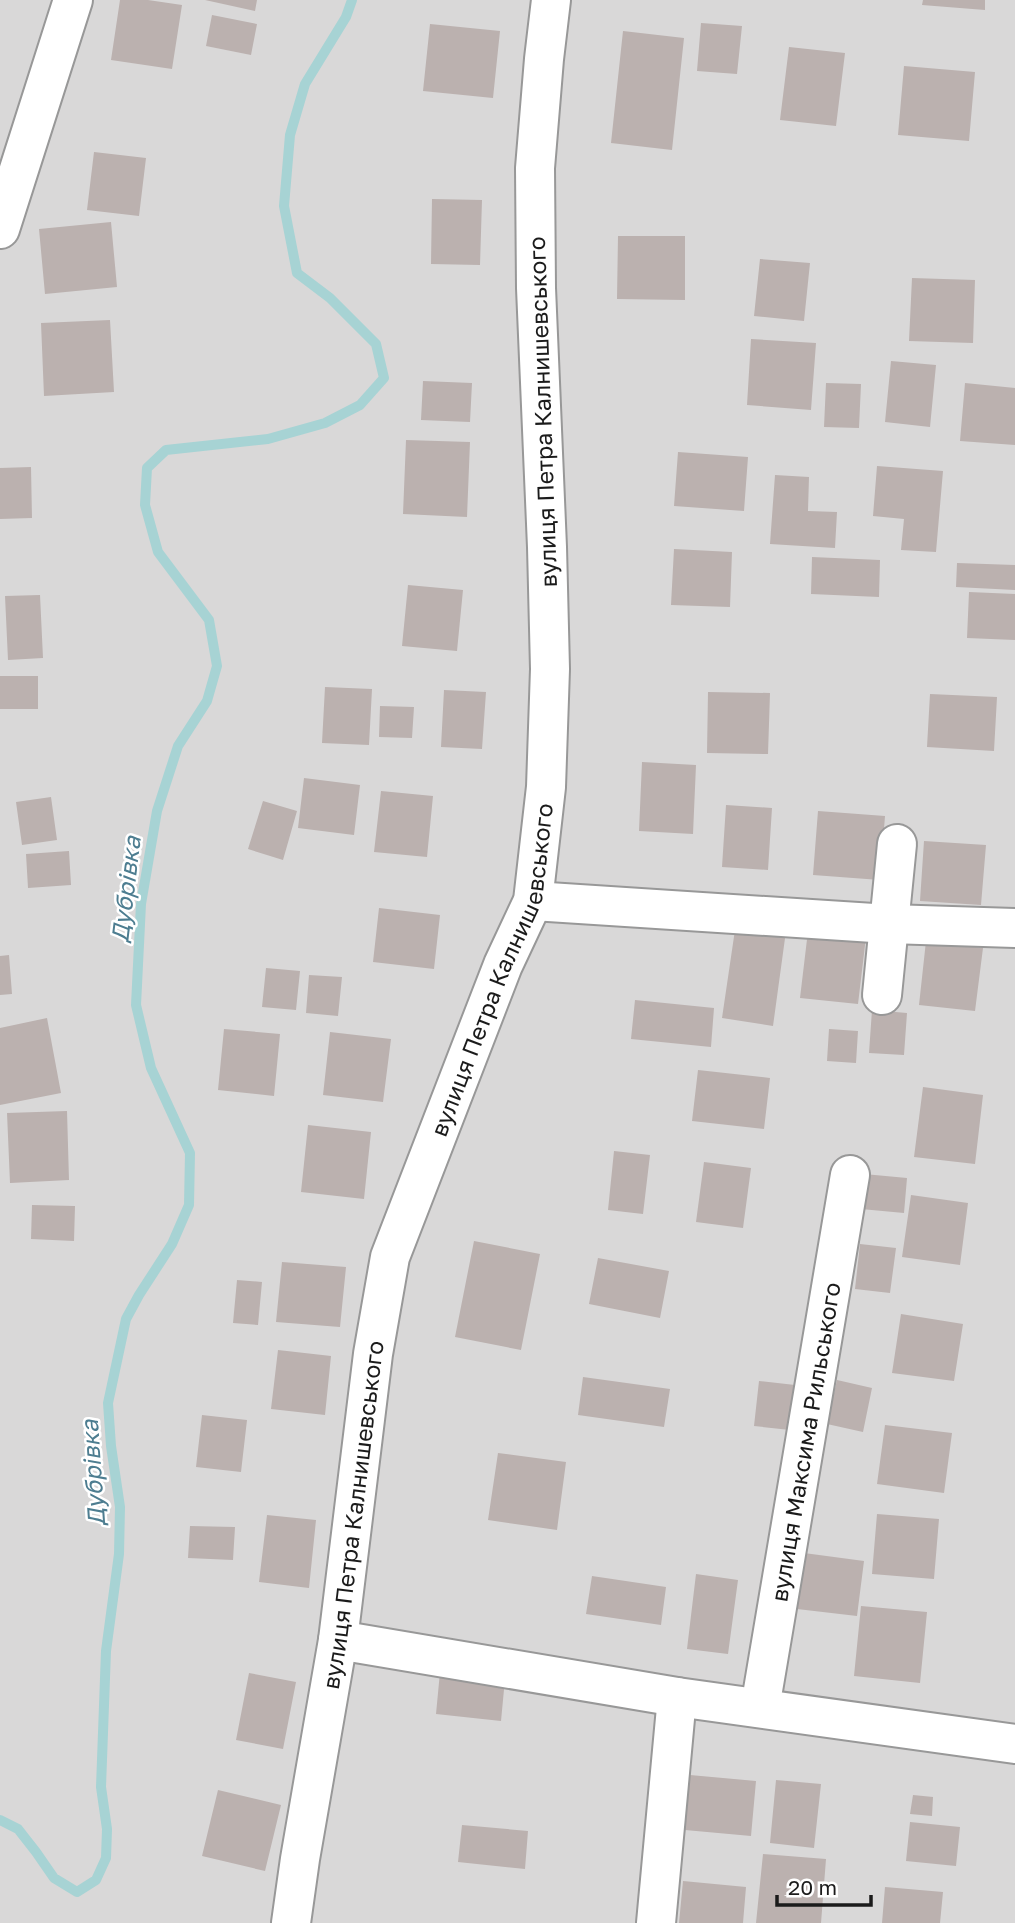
<svg xmlns="http://www.w3.org/2000/svg" width="1015" height="1923" font-family="'Golos Text',sans-serif">
<rect width="100%" height="100%" fill="#ebe6e2"/>
<!-- residential -->
<path fill="#d9d8d8" d="M 0,0 L 1015,0 L 1015,1923 L 0,1923 Z"/>
<g fill="none" stroke-linecap="round" stroke-linejoin="round">
<!-- stream -->
<path stroke="#a7d3d4" stroke-width="10" d="M 0,1820 L 18,1829 L 36,1852 L 54,1878 L 77,1892 L 96,1880 L 106,1858 L 107,1829 L 101,1787 L 106,1651 L 119,1554 L 120,1507 L 111,1446 L 108,1403 L 126,1319 L 139,1295 L 172,1244 L 189,1205 L 190,1153 L 151,1068 L 136,1005 L 141,904 L 157,811 L 178,746 L 207,701 L 217,666 L 209,620 L 158,552 L 145,505 L 147,468 L 166,450 L 268,439 L 325,423 L 360,405 L 384,378 L 376,344 L 330,298 L 297,273 L 284,206 L 290,135 L 305,84 L 346,17 L 352,0"/>
</g>
<!-- building -->
<path fill="#bbb1af" d="M 120,0 L 148,0 L 182,5 L 172,69 L 111,60 Z
M 205,0 L 257,0 L 255,11 Z
M 923,0 L 985,0 L 985,10 L 922,5 Z
M 212,15 L 257,24 L 251,55 L 206,46 Z
M 701,23 L 742,26 L 737,74 L 697,71 Z
M 430,24 L 500,31 L 493,98 L 423,91 Z
M 623,31 L 684,38 L 672,150 L 611,143 Z
M 789,47 L 845,53 L 836,126 L 780,120 Z
M 904,66 L 975,72 L 969,141 L 898,135 Z
M 94,152 L 146,158 L 139,216 L 87,210 Z
M 432,199 L 482,200 L 480,265 L 431,264 Z
M 111,222 L 117,287 L 45,294 L 39,229 Z
M 618,236 L 685,236 L 685,300 L 617,299 Z
M 760,259 L 810,263 L 804,321 L 754,316 Z
M 912,278 L 975,280 L 973,343 L 909,341 Z
M 110,320 L 114,392 L 44,396 L 41,323 Z
M 751,339 L 816,343 L 811,410 L 747,405 Z
M 891,361 L 936,365 L 930,427 L 885,422 Z
M 423,381 L 472,383 L 470,422 L 421,420 Z
M 826,383 L 861,384 L 859,428 L 824,427 Z
M 965,383 L 1015,388 L 1015,445 L 960,441 Z
M 406,440 L 470,442 L 467,517 L 403,514 Z
M 678,452 L 748,457 L 744,511 L 674,506 Z
M 877,466 L 943,471 L 936,552 L 901,550 L 904,519 L 873,516 Z
M 31,467 L 32,518 L 0,519 L 0,468 Z
M 775,475 L 809,477 L 808,511 L 837,512 L 835,548 L 770,544 Z
M 674,549 L 732,552 L 730,607 L 671,605 Z
M 812,557 L 880,560 L 879,597 L 811,594 Z
M 957,563 L 1015,565 L 1015,590 L 956,587 Z
M 408,585 L 463,590 L 457,651 L 402,646 Z
M 969,592 L 1015,594 L 1015,640 L 967,638 Z
M 40,595 L 43,658 L 8,660 L 5,596 Z
M 0,676 L 38,676 L 38,709 L 0,709 Z
M 325,687 L 372,689 L 369,745 L 322,743 Z
M 444,690 L 486,692 L 482,749 L 441,747 Z
M 708,692 L 770,693 L 768,754 L 707,753 Z
M 930,694 L 997,697 L 994,751 L 927,747 Z
M 380,706 L 414,707 L 412,738 L 379,737 Z
M 642,762 L 696,765 L 693,834 L 639,831 Z
M 304,778 L 360,785 L 354,835 L 298,828 Z
M 381,791 L 433,796 L 427,857 L 374,852 Z
M 51,797 L 57,840 L 22,845 L 16,802 Z
M 263,801 L 297,811 L 283,860 L 248,849 Z
M 726,805 L 772,808 L 768,870 L 722,867 Z
M 818,811 L 885,816 L 880,880 L 813,875 Z
M 924,841 L 986,845 L 981,905 L 920,901 Z
M 69,851 L 71,885 L 28,888 L 26,854 Z
M 379,908 L 440,915 L 434,969 L 373,962 Z
M 736,923 L 786,931 L 773,1026 L 722,1018 Z
M 808,931 L 866,937 L 858,1004 L 800,998 Z
M 926,941 L 983,948 L 975,1011 L 919,1005 Z
M 9,955 L 12,994 L 0,995 L 0,956 Z
M 266,968 L 300,971 L 296,1010 L 262,1007 Z
M 309,975 L 342,977 L 338,1016 L 306,1013 Z
M 635,1000 L 714,1008 L 711,1047 L 631,1039 Z
M 872,1010 L 907,1013 L 904,1055 L 869,1053 Z
M 47,1018 L 61,1093 L 0,1105 L 0,1028 Z
M 224,1029 L 280,1034 L 274,1096 L 218,1090 Z
M 829,1029 L 858,1031 L 856,1063 L 827,1061 Z
M 330,1032 L 391,1039 L 383,1102 L 323,1095 Z
M 698,1070 L 770,1078 L 764,1129 L 692,1121 Z
M 923,1087 L 983,1095 L 975,1164 L 914,1157 Z
M 67,1111 L 69,1180 L 10,1183 L 7,1113 Z
M 308,1125 L 371,1132 L 364,1199 L 301,1192 Z
M 614,1151 L 650,1155 L 643,1214 L 608,1210 Z
M 704,1162 L 751,1168 L 743,1228 L 696,1222 Z
M 864,1174 L 907,1178 L 904,1213 L 861,1209 Z
M 911,1195 L 968,1203 L 960,1265 L 902,1257 Z
M 32,1205 L 75,1206 L 74,1241 L 31,1239 Z
M 474,1241 L 540,1254 L 521,1350 L 455,1337 Z
M 860,1244 L 896,1248 L 890,1293 L 855,1289 Z
M 598,1258 L 669,1271 L 660,1318 L 589,1304 Z
M 282,1262 L 346,1267 L 340,1327 L 276,1322 Z
M 237,1280 L 262,1282 L 258,1325 L 233,1323 Z
M 901,1314 L 963,1324 L 954,1381 L 892,1373 Z
M 278,1350 L 331,1356 L 325,1415 L 271,1409 Z
M 583,1377 L 670,1389 L 664,1427 L 578,1415 Z
M 837,1380 L 872,1388 L 863,1432 L 827,1424 Z
M 759,1381 L 795,1385 L 790,1430 L 754,1426 Z
M 202,1415 L 247,1420 L 241,1472 L 196,1467 Z
M 885,1425 L 952,1433 L 944,1493 L 877,1484 Z
M 498,1453 L 566,1462 L 557,1530 L 488,1520 Z
M 877,1514 L 939,1519 L 934,1579 L 872,1574 Z
M 267,1515 L 316,1520 L 309,1588 L 259,1582 Z
M 190,1526 L 235,1527 L 233,1560 L 188,1558 Z
M 804,1553 L 864,1561 L 857,1616 L 797,1609 Z
M 696,1574 L 738,1580 L 728,1654 L 687,1649 Z
M 592,1576 L 666,1587 L 661,1625 L 586,1614 Z
M 861,1606 L 927,1612 L 920,1683 L 854,1676 Z
M 440,1672 L 505,1679 L 501,1721 L 436,1714 Z
M 249,1673 L 296,1682 L 283,1749 L 236,1740 Z
M 690,1775 L 756,1781 L 751,1836 L 685,1830 Z
M 776,1780 L 821,1784 L 814,1848 L 770,1843 Z
M 218,1790 L 281,1805 L 265,1871 L 202,1856 Z
M 913,1795 L 933,1797 L 932,1816 L 910,1814 Z
M 910,1822 L 960,1827 L 956,1866 L 906,1861 Z
M 462,1825 L 528,1831 L 525,1869 L 458,1862 Z
M 763,1854 L 826,1859 L 821,1923 L 756,1923 Z
M 683,1881 L 746,1887 L 743,1923 L 679,1923 Z
M 885,1887 L 943,1892 L 940,1923 L 882,1923 Z"/>
<g fill="none" stroke-linecap="round" stroke-linejoin="round">
<!-- minor casing -->
<g stroke="#989898" stroke-width="42">
<g id="minor">
<path d="M 0,229 L 73,0"/>
<path d="M 533,901 L 889,924 L 1015,928"/>
<path d="M 882,995 L 897,844"/>
<path d="M 338,1640 L 677,1697 L 1015,1744"/>
<path id="s1" d="M 760,1708 L 850,1175"/>
<path id="s2" d="M 291,1923 L 300,1859 L 338,1640 L 373,1354 L 390,1257 L 503,965 L 533,901 L 546,787 L 550,669 L 547,547 L 536,288 L 535,168 L 544,59 L 551,0"/>
<path d="M 656,1923 L 677,1697"/>
</g>
</g>
<!-- minor -->
<use href="#minor" stroke="#fff" stroke-width="38"/>
</g>
<g text-anchor="middle" dominant-baseline="central" stroke-width="5" stroke-linejoin="round" paint-order="stroke">
<!-- street labels -->
<g font-size="23" fill="#1b1b1b" stroke="#fff">
<text transform="translate(542 412) rotate(-92)">вулиця Петра Калнишевського</text>
<text stroke="none"><textPath href="#s2" startOffset="980">вулиця Петра Калнишевського</textPath></text>
<text stroke="none"><textPath href="#s1" startOffset="270">вулиця Максима Рильського</textPath></text>
<text stroke="none"><textPath href="#s2" startOffset="413">вулиця Петра Калнишевського</textPath></text>
</g>
<!-- water labels -->
<g font-size="24" font-style="italic" fill="#4d7d90" stroke="#fff">
<text transform="translate(125 889) rotate(-83)">Дубрівка</text>
<text transform="translate(92 1473) rotate(-94)">Дубрівка</text>
</g>
</g>
<!-- scale -->
<path d="M777 1895v10h94v-10" fill="none" stroke="#1b1b1b" stroke-width="3.5"/>
<text x="788" y="1895" font-size="21" fill="#1b1b1b" stroke="#ffffff" stroke-width="5" paint-order="stroke">20 m</text>
</svg>
